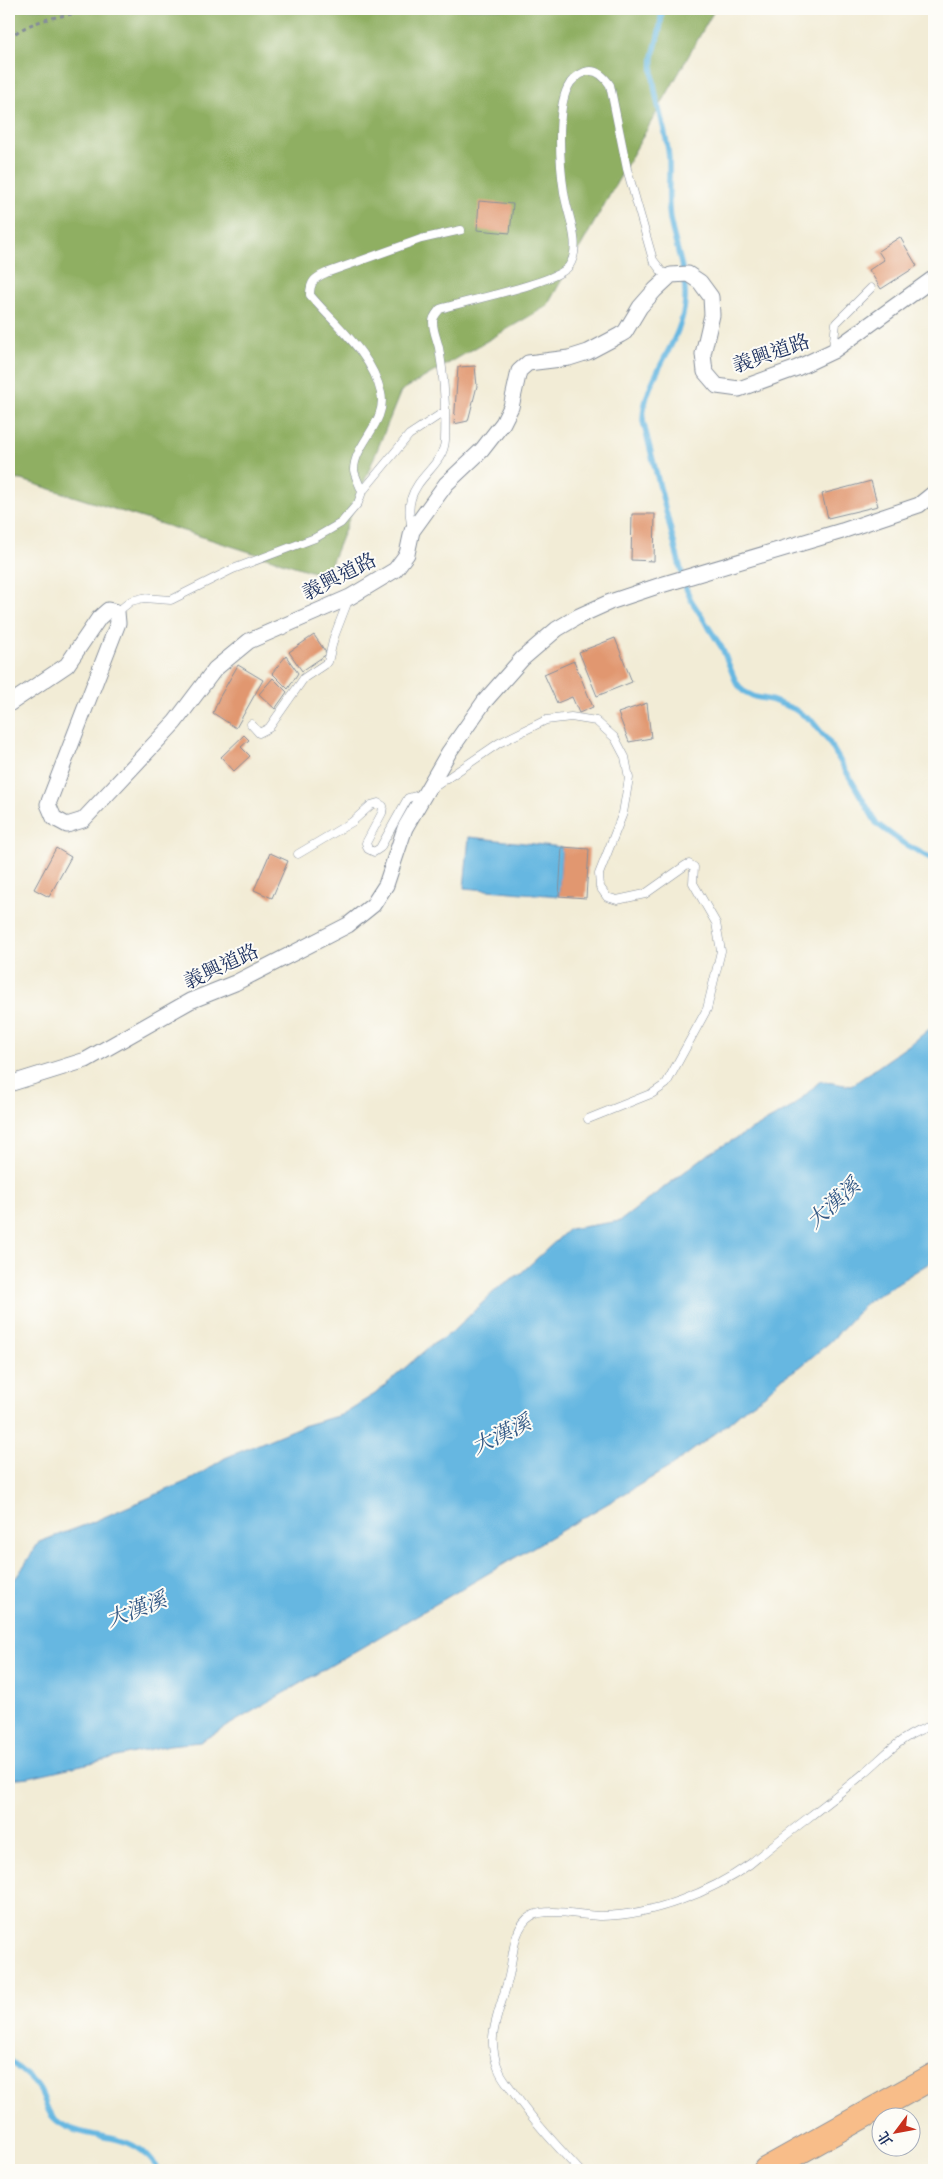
<svg xmlns="http://www.w3.org/2000/svg" width="943" height="2179" font-family="'EB Garamond','Noto Serif TC',serif">
<rect width="100%" height="100%" fill="#fdfcf7"/>
<filter id="ink" filterUnits="userSpaceOnUse"><feTurbulence type="fractalNoise" baseFrequency=".02" numOctaves="2"/><feDisplacementMap in="SourceGraphic" scale="10" xChannelSelector="R" yChannelSelector="G"/><feConvolveMatrix kernelMatrix="1 2 1 2 8 2 1 2 1" color-interpolation-filters="sRGB"/></filter>
<filter id="wash" filterUnits="userSpaceOnUse"><feTurbulence type="fractalNoise" baseFrequency=".0096" numOctaves="4" result="noise"/><feDisplacementMap in="SourceGraphic" scale="20" xChannelSelector="R" yChannelSelector="G"/><feGaussianBlur stdDeviation="1.12" result="paint"/><feColorMatrix in="noise" values="0 0 0 0 0 0 0 0 0 0 0 0 0 0 0 0 0 1.4 0 .05"/><feComposite in="paint" operator="in"/></filter>
<g filter="url(#wash)">
<rect width="100%" height="100%" fill="#f2ecd6"/>
<!-- forest -->
<path fill="#8faf62" stroke="#556f60" d="M 9,9 L 715,9 L 547,306 L 401,391 L 326,576 L 22,480 L 9,479 Z"/>
<!-- water -->
<path fill="#66b7e1" stroke="#4073a0" d="M 469,837 L 562,847 L 559,896 L 464,888 Z
M 934,1025 L 934,1260 L 867,1302 L 831,1341 L 800,1367 L 782,1378 L 765,1395 L 747,1407 L 724,1427 L 670,1467 L 200,1742 L 169,1745 L 29,1777 L 9,1779 L 9,1585 L 18,1575 L 39,1542 L 88,1524 L 192,1479 L 225,1458 L 302,1426 L 341,1415 L 375,1394 L 430,1346 L 451,1333 L 500,1286 L 521,1273 L 569,1229 L 620,1221 L 708,1154 L 794,1106 L 820,1081 L 851,1086 L 916,1040 Z"/>
<g fill="none" stroke-linecap="round" stroke-linejoin="round">
<!-- stream -->
<path stroke="#66b7e1" stroke-width="5.5" d="M 661,9 C 663,25 656,42 653,57 C 652,65 653,76 654,84 C 657,109 667,132 669,158 C 670,178 667,198 670,219 C 675,246 687,273 685,301 C 682,345 643,377 643,421 L 685,586 L 691,600 L 722,648 L 736,682 L 743,691 L 755,697 L 771,700 L 794,709 L 812,721 L 829,742 L 877,824 L 903,843 L 934,860
M 9,2060 C 18,2068 29,2076 37,2086 C 49,2101 42,2114 65,2126 C 88,2138 116,2134 138,2148 C 147,2153 153,2163 160,2170"/>
</g>
<g id="blocks">
<!-- building -->
<path fill="#e1976f" d="M 479,201 L 513,204 L 510,233 L 477,230 Z
M 900,237 L 917,266 L 881,289 L 869,270 L 884,260 L 878,251 Z
M 475,366 L 477,386 L 468,421 L 454,424 L 458,367 Z
M 871,481 L 878,506 L 828,518 L 822,494 Z
M 632,514 L 655,514 L 654,561 L 631,560 Z
M 314,635 L 327,654 L 302,671 L 289,652 Z
M 615,638 L 632,682 L 597,696 L 579,652 Z
M 286,656 L 298,673 L 288,689 L 272,673 Z
M 574,661 L 593,707 L 579,713 L 572,697 L 557,703 L 544,674 Z
M 238,665 L 263,680 L 236,728 L 213,713 L 219,698 Z
M 273,678 L 287,692 L 275,709 L 259,694 Z
M 647,703 L 651,738 L 629,742 L 618,713 Z
M 244,735 L 249,740 L 241,747 L 250,756 L 234,771 L 221,757 Z
M 562,847 L 589,849 L 586,898 L 559,896 Z
M 56,848 L 71,857 L 49,897 L 34,889 Z
M 270,853 L 288,861 L 272,898 L 254,890 Z"/>
</g>
</g>
<g filter="url(#ink)">
<use href="#blocks" fill-opacity="0" stroke="#868e9a" stroke-width="1"/>
<g fill="none" stroke-linecap="round" stroke-linejoin="round">
<!-- service casing -->
<g stroke="#868e9a" stroke-width="9">
<path id="service" d="M 833,349 L 836,323 L 871,288
M 362,492 L 409,435 L 444,412
M 412,529 C 410,519 408,509 411,499 C 417,476 444,464 445,440 C 446,410 444,377 439,348 C 437,339 433,331 433,322 C 433,316 437,313 440,309 C 464,301 557,283 569,266 C 583,245 567,215 564,192 C 560,167 556,109 568,87 C 571,80 578,75 585,72 C 596,68 604,76 610,85 L 627,169 L 653,260 L 662,272 L 671,275
M 117,612 L 131,601 L 143,598 L 171,600 L 233,569 L 315,538 L 341,523 L 358,503 L 362,492 C 360,485 355,477 354,470 C 354,444 388,422 381,393 C 372,353 335,325 310,295 C 310,281 315,278 326,273 L 421,239 L 461,230
M 251,724 L 259,733 L 269,728 L 304,678 L 328,662 L 334,637 L 349,598
M 433,788 L 499,743 L 546,720 L 571,717 L 596,721 L 615,738 L 625,757 L 629,778 L 623,813 L 599,874 L 600,887 L 607,897 L 617,900 L 645,894 L 686,865 L 689,864 L 694,867 L 693,883 L 716,923 L 721,951 L 707,1009 L 666,1084 L 653,1093 L 588,1119
M 298,854 L 352,822 L 371,805 L 378,803 L 383,806 L 382,813 L 366,843 L 368,849 L 374,852 L 380,848 L 408,798 L 423,794
M 579,2170 C 556,2145 533,2120 513,2092 C 509,2085 502,2078 499,2070 C 495,2062 492,2045 493,2037 C 495,2015 506,1993 510,1971 C 513,1954 514,1926 531,1916 C 548,1907 583,1916 602,1916 C 652,1915 710,1893 750,1864 C 787,1833 826,1805 863,1774 C 888,1753 902,1734 934,1725"/>
</g>
<!-- minor casing -->
<g stroke="#868e9a" stroke-width="17">
<path id="minor" d="M 9,704 L 67,665 L 99,618 L 108,610 L 117,612 L 118,623 L 48,804 L 54,818 L 67,825 L 83,820 L 175,722 L 215,669 L 249,641 L 350,597 L 395,570 L 407,554 L 412,531 L 446,484 L 482,450 L 503,423 L 511,407 L 519,371 L 528,363 L 569,358 L 588,352 L 620,335 L 625,332 L 640,307 L 655,290 L 671,275 L 688,274 L 700,282 L 711,297 L 712,315 L 703,354 L 705,372 L 717,386 L 739,389 L 797,368 L 833,351 L 934,278
M 9,1084 L 86,1060 L 190,1001 L 235,983 L 348,925 L 373,905 L 386,885 L 405,828 L 449,752 L 484,702 L 522,659 L 557,629 L 579,616 L 610,602 L 661,585 L 842,531 L 919,505 L 934,493"/>
</g>
<!-- primary casing -->
<g stroke="#868e9a" stroke-width="27">
<path id="primary" d="M 766,2170 L 934,2076"/>
</g>
<!-- path -->
<path stroke="#868e9a" stroke-width="3" stroke-dasharray="4 4" stroke-linecap="butt" d="M 9,38 C 34,17 67,16 98,9"/>
<!-- service -->
<use href="#service" stroke="#fff" stroke-width="8"/>
<!-- minor -->
<use href="#minor" stroke="#fff" stroke-width="15"/>
<!-- primary -->
<use href="#primary" stroke="#f8bd89" stroke-width="25"/>
</g>
</g>
<g text-anchor="middle" dominant-baseline="central" stroke-width="4" stroke-linejoin="round" paint-order="stroke">
<!-- street labels -->
<g font-size="20" fill="#1b2f5e" stroke="#fdfcf7">
<text transform="translate(771 353) rotate(-19)">義興道路</text>
<text transform="translate(339 576) rotate(-27)">義興道路</text>
<text transform="translate(221 966) rotate(-25)">義興道路</text>
</g>
<!-- water labels -->
<g font-size="21" font-style="italic" fill="#325885" stroke="#fdfcf7">
<text transform="translate(833 1203) rotate(-42)">大漢溪</text>
<text transform="translate(501 1434) rotate(-26)">大漢溪</text>
<text transform="translate(136 1609) rotate(-21)">大漢溪</text>
</g>
</g>
<!-- margin -->
<rect width="943" height="2179" fill="none" stroke="#fdfcf7" stroke-width="30"/>
<!-- north arrow -->
<g transform="translate(896 2132) rotate(238)"><circle r="24" fill="#fdfcf7" stroke="#a3aaba"/>
<path d="M0-4L9 19L0 12L-9 19Z" fill="#c8321e"/>
<text y="-8" font-size="14" font-weight="bold" text-anchor="middle" fill="#1b2f5e">北</text>
</g>
</svg>
